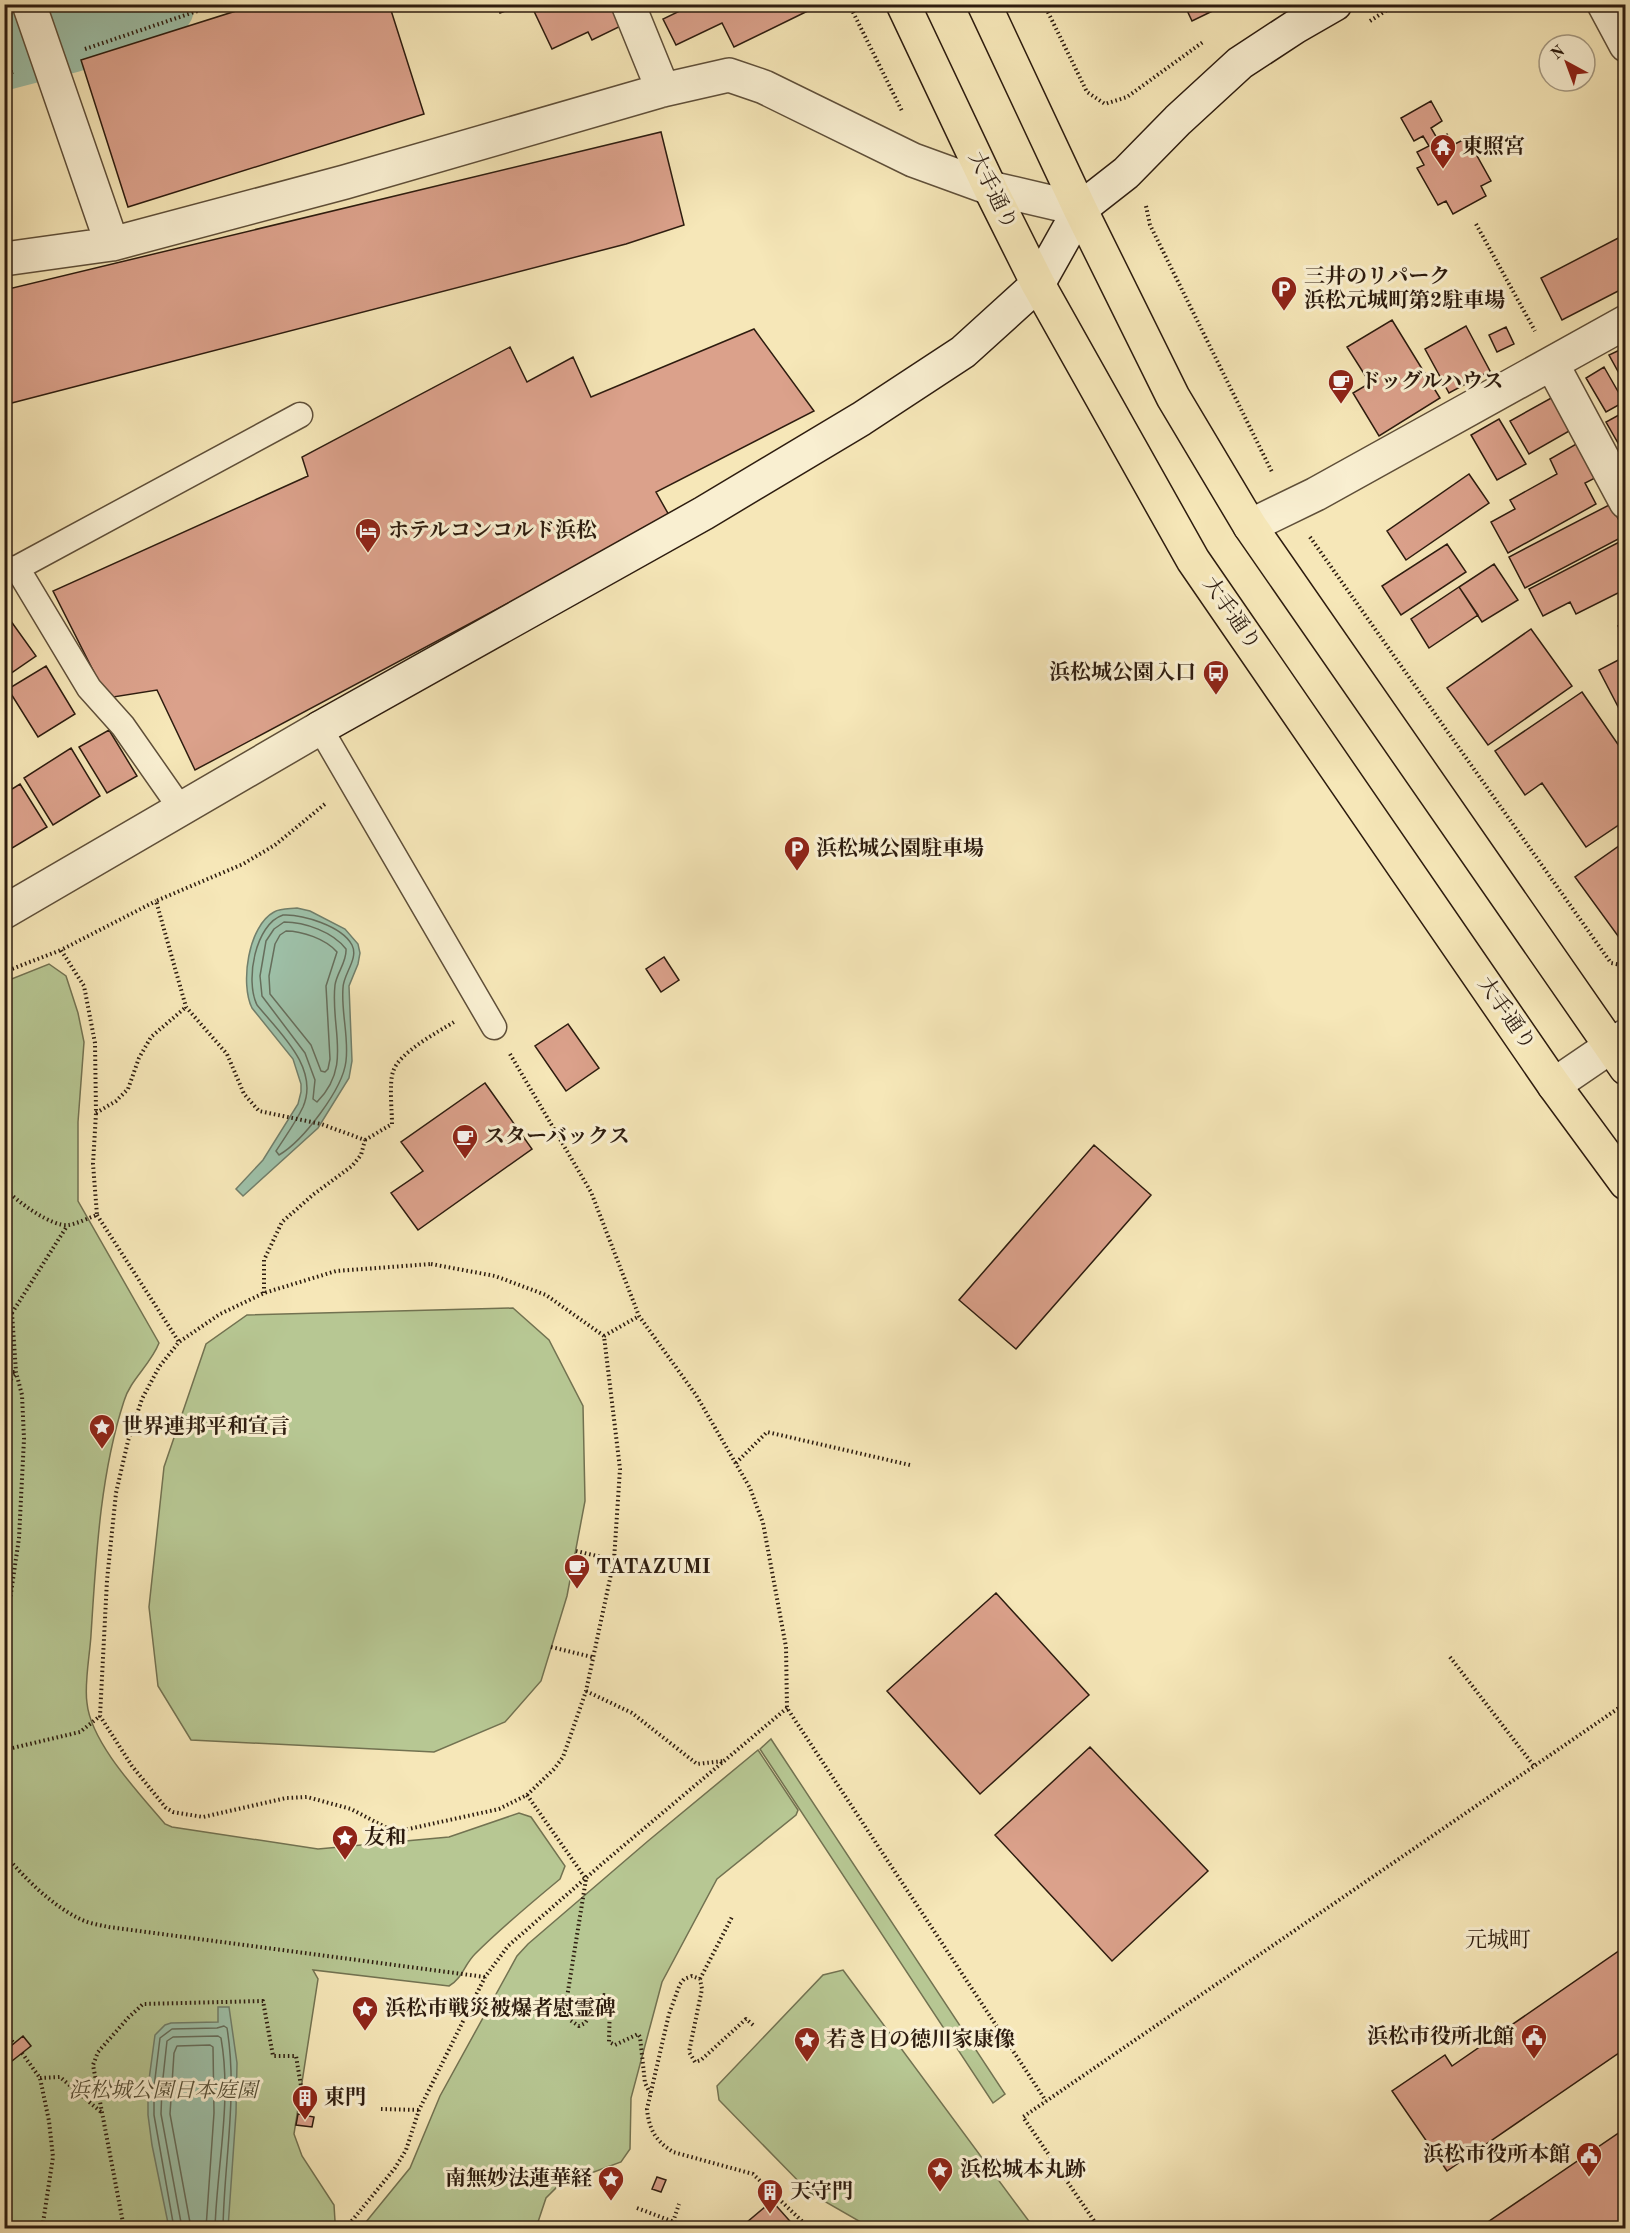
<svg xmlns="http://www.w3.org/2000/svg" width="1630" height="2233" font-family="'Old Standard TT','Noto Serif JP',serif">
<rect width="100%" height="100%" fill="#f6e7b8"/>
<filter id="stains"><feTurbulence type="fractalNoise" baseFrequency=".00333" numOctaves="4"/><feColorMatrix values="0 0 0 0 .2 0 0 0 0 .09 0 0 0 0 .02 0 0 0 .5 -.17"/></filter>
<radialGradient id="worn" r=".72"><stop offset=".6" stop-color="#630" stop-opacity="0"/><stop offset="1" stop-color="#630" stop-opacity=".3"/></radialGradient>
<!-- green -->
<path fill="#b7c793" stroke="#727251" stroke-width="1.5" d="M 49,964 L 66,976 L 78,1013 L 84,1042 L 78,1122 L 78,1201 L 159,1343 C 151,1364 130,1380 124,1401 C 100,1475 96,1557 91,1635 C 90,1654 84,1684 87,1703 C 91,1743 139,1793 165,1824 L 172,1827 L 318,1849 L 449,1837 L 519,1813 L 531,1817 L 565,1866 L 560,1879 C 531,1903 502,1927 475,1954 C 464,1965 462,1979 449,1986 L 313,1970 L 318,1979 L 294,2134 L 302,2156 L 334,2205 L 335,2221 L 329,2228 L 5,2228 L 4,982 Z
M 513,1308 L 549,1340 L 583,1406 L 585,1501 L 567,1596 L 541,1681 L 505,1722 L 434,1752 L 191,1740 L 158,1686 L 149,1607 L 164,1467 L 206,1344 L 247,1315 Z
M 771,1739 L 1005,2094 L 993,2103 L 760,1749 Z
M 758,1750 L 798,1810 L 796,1815 L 717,1879 L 662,1982 L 631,2098 L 630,2149 L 621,2162 L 559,2185 L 546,2198 L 536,2228 L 361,2228 L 410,2168 L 440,2096 L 517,1956 L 528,1944 L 648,1841 Z
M 843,1970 L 1034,2228 L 968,2228 L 930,2222 L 923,2228 L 871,2228 L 810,2193 L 719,2100 L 717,2086 L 823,1975 Z"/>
<!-- water -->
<path fill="#9ec1a9" stroke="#717f6b" stroke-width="1.5" d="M 297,908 L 310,911 L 345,929 L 358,944 L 360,953 L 358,964 L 349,986 L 352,1061 L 349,1078 L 318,1128 L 243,1196 L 236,1189 L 263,1160 L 298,1104 L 301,1092 L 301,1084 L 293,1059 L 252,1008 C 240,984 248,926 274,912 C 281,908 290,909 297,908 Z
M 218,2007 L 229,2007 L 237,2063 L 236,2113 L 228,2228 L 169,2228 L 152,2145 L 148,2115 L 148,2087 L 155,2035 L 165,2025 L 171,2023 L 218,2022 Z"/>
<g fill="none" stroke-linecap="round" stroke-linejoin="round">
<!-- shore -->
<path stroke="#666e5c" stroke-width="1.5" d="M 283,915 C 302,914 342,926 352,945 C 359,959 343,974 343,988 C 341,1012 349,1037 346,1061 C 343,1089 303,1141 279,1155 L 276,1151 C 285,1137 296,1122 303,1107 C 320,1068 279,1032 257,1005 C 245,981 255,924 283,915 Z
M 284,922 C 305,922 333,932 346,949 C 347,962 337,972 335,985 C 330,1028 353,1066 317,1102 L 313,1099 L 315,1080 L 305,1053 L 262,996 L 260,976 L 266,941 L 274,929 Z
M 286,931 C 302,931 326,939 337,952 L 326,986 L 330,1059 L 328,1069 L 325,1072 L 321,1071 L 311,1045 L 270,994 L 269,976 L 275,944 L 280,935 Z
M 174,2228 L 154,2115 L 154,2087 L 160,2038 L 172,2029 L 217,2028 L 224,2026 L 227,2028 C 238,2095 224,2162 223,2228
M 182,2228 L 161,2114 L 162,2087 L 167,2041 L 173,2037 L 218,2036 L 221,2038 C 232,2100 217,2166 215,2228
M 191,2228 L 170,2114 L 174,2053 L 177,2046 L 210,2045 L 213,2047 L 214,2113 L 206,2228"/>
<!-- river -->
<path stroke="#9ec1a9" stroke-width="74" d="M 4,53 L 69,36 L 158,4"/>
</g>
<!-- building -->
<path fill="#dba18b" stroke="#2d1c0f" stroke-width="1.5" d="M 258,4 L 389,4 L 424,114 L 128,207 L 81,60 Z
M 497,4 L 523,4 L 500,13 Z
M 537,4 L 616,4 L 625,24 L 592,40 L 588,32 L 552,49 L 532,7 Z
M 694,4 L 822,4 L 734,47 L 722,23 L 676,45 L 663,19 Z
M 1184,4 L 1227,4 L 1192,21 Z
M 1431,101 L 1442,121 L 1431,128 L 1438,140 L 1447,134 L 1453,145 L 1467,138 L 1491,181 L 1481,186 L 1486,196 L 1453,214 L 1446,201 L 1438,205 L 1417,168 L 1424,165 L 1417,152 L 1429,146 L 1423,136 L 1414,141 L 1401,118 Z
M 661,132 L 684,225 L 626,244 L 4,405 L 4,290 Z
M 1626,234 L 1626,287 L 1562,320 L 1541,278 Z
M 1392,320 L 1440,398 L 1379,436 L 1353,393 L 1370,383 L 1347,347 Z
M 1466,326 L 1490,371 L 1449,393 L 1425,349 Z
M 1506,327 L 1514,344 L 1497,352 L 1489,335 Z
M 754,329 L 814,411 L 656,492 L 670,517 L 195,770 L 157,690 L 107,698 L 53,591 L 308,476 L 302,457 L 510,347 L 527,382 L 573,357 L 591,397 Z
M 1626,347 L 1626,386 L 1609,355 Z
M 1604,367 L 1624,402 L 1606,412 L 1586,378 Z
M 1553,397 L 1571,430 L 1529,454 L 1510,421 Z
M 1626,411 L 1626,457 L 1606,422 Z
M 1499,419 L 1526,464 L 1497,480 L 1471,435 Z
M 1578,443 L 1597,477 L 1585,483 L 1596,504 L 1508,553 L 1491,522 L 1515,509 L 1510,500 L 1557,474 L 1550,459 Z
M 1469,474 L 1489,503 L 1406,560 L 1387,531 Z
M 1611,504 L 1626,535 L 1525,588 L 1509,557 Z
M 1625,539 L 1626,589 L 1576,614 L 1570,602 L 1543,616 L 1529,589 Z
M 1447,544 L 1466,572 L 1401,615 L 1382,586 Z
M 1494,564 L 1518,600 L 1482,622 L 1459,587 Z
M 1459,587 L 1478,615 L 1429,648 L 1411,619 Z
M 8,617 L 36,656 L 4,678 L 4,620 Z
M 1626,623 L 1626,641 L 1618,626 Z
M 1531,629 L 1572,686 L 1488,745 L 1447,688 Z
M 1626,656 L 1626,722 L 1599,670 Z
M 46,666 L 75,714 L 38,737 L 8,689 Z
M 1582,692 L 1626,756 L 1626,820 L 1586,847 L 1542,783 L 1525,795 L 1495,751 Z
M 109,730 L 137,776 L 107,793 L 79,747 Z
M 71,748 L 100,796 L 53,825 L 24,778 Z
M 20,784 L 47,827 L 4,853 L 4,794 Z
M 1626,841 L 1626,947 L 1575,877 Z
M 664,957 L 679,980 L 661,992 L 646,969 Z
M 568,1024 L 599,1068 L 566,1091 L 535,1046 Z
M 485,1083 L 532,1149 L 418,1230 L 391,1193 L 423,1171 L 401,1142 Z
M 1094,1145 L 1151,1195 L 1016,1349 L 959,1300 Z
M 996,1593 L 1089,1695 L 980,1794 L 887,1691 Z
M 1090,1747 L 1208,1871 L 1112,1961 L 995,1835 Z
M 1626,1946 L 1626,2048 L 1447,2171 L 1392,2091 L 1445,2055 L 1452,2066 Z
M 23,2036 L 31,2046 L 12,2061 L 5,2051 Z
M 298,2114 L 314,2117 L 312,2127 L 296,2125 Z
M 1626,2128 L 1626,2228 L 1479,2228 Z
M 657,2177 L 666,2180 L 661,2192 L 652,2189 Z
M 772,2201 L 796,2228 L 740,2228 Z"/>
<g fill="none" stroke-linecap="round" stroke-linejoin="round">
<!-- lane casing -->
<g stroke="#5f4f39" stroke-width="27">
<path id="lane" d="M 17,568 L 300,415
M 4,569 L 17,568 L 89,688 L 123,726 L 181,809
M 320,728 L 494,1027"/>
</g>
<!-- street casing -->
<g stroke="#5f4f39" stroke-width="36">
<path id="street" d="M 29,4 L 112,244
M 628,4 L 663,90
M 1604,4 L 1626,45
M 4,259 L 112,244 L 345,182 L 663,90 L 729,75 L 764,87 L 913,160 L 990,188 L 1080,209
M 1552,364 L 1626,502
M 1250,526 L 1316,494 L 1626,322
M 4,912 L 320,728
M 1554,1085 L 1626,1036"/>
</g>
<!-- secondary casing -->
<g stroke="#2d1c0f" stroke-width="36">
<path id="secondary" d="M 320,728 L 704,513 L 861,419 L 963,352 L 1038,284 L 1080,209 L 1126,173 L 1178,120 L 1240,63 L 1295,27 L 1335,4"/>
</g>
<!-- highway casing -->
<g stroke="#2d1c0f" stroke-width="36">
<path id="highway" d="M 903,4 L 990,188 L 1038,284 L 1193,560 L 1554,1085 L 1626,1183
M 984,4 L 1080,209 L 1173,397 L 1250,526 L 1626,1068"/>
</g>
<!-- path -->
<path stroke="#2d1c0f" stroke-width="4" stroke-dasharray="1.5 3" stroke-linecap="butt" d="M 849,4 L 902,111
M 1044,4 L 1087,92 L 1105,104 L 1127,97 L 1203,42
M 1370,21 L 1396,4
M 85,49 L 218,4
M 4,75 L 13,72
M 1146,206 L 1150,225 L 1272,472
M 1476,224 L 1535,331
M 1310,537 L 1611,963 L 1626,966
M 4,972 L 61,950
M 510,1054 L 591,1192 L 639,1316 L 696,1395 L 750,1488 L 763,1523 L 786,1647 L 787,1708 L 1046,2101
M 96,1113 L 116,1101 L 128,1089 L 139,1058 L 151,1037 L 186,1007
M 365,1140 L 392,1124 C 392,1111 389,1083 393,1072 C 398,1053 438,1032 454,1022
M 4,1187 C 14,1200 53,1228 69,1225 C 79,1223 88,1218 97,1215 L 93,1164 L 96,1113 L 95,1043 L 84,986 L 61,950 L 156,901
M 97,1215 L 179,1342
M 431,1264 L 495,1276 L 546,1295 L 604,1336 L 620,1469 L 614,1560 L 586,1691 L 563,1757 L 554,1769 L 527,1795 L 499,1809 L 404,1830 L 387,1828 L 351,1809 L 307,1797 L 286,1798 L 203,1817 L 173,1812 L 166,1808 L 132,1766 L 100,1716 L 107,1580 L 116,1493 L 128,1441 L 142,1399 L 159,1367 L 179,1342 L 220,1314 L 264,1293 L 336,1271 Z
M 264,1293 L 264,1260 L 282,1222 L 314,1194 L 352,1166 L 361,1155 L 365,1140 L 321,1124 L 259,1111 L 244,1094 L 227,1054 L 186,1007 L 156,901 L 243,864 L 275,845 L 325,804
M 4,1302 L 12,1313 L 16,1372 L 22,1395 L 24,1439 L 19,1538 L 4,1641
M 12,1313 L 67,1226
M 604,1336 L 639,1316
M 4,1372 L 16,1372
M 4,1385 L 17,1374
M 736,1463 L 767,1432 L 910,1465
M 576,1551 L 614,1560
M 551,1647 L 592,1657
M 1450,1657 L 1534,1766
M 586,1691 L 632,1713 L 697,1764 L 724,1761
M 4,1750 L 80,1732 L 100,1716
M 527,1795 L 586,1879 L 565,2010 L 570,2020 L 579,2026 L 585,2023 L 604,1995 L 610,1998 L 609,2042 L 615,2045 L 638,2034 L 640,2037 L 645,2083 L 650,2093
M 4,1854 C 26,1879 49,1903 78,1918 C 87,1923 99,1925 109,1927 L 485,1977
M 700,1979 L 733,1915
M 753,2025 L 746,2019 L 701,2060 L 695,2062 L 689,2052 L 702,1989 L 700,1979 L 692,1976 L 684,1979 L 680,1984 L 669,2014 L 647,2109 C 649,2130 656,2141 673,2152 L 753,2174 L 809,2228
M 4,2030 L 14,2044
M 22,2053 L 40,2078 L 49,2121 L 53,2157 L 43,2223 L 46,2228
M 40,2078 L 60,2077 L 101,2112
M 381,2109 L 419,2110
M 637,2208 L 690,2228
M 673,2222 L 679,2204
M 124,2228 L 93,2065 L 98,2052 L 128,2018 L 143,2004 L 263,2001 L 273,2056 L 296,2056 L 306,2116
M 346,2228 L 395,2168 L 406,2150 L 419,2110 L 485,1977 L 508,1946 L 603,1863 L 787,1708
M 1099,2228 L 1023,2117 L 1626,1703"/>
<!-- lane -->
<use href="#lane" stroke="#f9efd1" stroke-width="24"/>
<!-- street -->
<use href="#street" stroke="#f9efd1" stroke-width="33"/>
<!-- secondary -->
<use href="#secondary" stroke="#f9efd1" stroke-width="33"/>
<!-- highway -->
<use href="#highway" stroke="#f6e7b8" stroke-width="33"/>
</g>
<!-- icons -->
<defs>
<g id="temple-pin" transform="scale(1.35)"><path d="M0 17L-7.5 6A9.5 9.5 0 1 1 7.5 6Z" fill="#8f2418" stroke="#f9efd1"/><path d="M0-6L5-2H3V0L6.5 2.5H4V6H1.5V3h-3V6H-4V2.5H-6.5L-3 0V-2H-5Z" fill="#fff"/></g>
<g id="parking-pin" transform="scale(1.35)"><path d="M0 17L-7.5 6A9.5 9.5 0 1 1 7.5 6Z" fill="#8f2418" stroke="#f9efd1"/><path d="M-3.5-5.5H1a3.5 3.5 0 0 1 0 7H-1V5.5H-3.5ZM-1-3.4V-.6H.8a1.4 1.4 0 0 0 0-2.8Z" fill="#fff"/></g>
<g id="cafe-pin" transform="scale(1.35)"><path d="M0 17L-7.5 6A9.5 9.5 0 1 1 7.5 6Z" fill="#8f2418" stroke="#f9efd1"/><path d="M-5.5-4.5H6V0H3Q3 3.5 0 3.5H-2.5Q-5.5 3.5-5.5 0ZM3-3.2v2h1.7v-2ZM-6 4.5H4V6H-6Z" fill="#fff"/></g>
<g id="hotel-pin" transform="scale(1.35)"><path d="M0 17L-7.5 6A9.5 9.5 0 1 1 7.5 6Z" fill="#8f2418" stroke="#f9efd1"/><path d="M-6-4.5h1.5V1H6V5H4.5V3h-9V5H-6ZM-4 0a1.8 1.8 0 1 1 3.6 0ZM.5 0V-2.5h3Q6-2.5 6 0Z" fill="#fff"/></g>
<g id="bus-pin" transform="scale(1.35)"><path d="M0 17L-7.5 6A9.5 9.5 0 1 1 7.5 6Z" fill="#8f2418" stroke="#f9efd1"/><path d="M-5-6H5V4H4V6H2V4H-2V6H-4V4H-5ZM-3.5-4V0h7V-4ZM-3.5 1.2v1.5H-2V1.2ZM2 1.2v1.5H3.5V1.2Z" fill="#fff"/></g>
<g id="sight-pin" transform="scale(1.35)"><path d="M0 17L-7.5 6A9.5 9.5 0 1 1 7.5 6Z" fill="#8f2418" stroke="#f9efd1"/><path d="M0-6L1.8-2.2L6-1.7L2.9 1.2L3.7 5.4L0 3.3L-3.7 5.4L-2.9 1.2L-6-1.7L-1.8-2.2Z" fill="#fff"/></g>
<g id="civic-pin" transform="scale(1.35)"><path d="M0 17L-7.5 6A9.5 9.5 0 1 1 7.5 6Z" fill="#8f2418" stroke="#f9efd1"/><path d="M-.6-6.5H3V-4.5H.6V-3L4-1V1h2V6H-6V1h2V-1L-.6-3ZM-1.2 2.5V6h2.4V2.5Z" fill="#fff"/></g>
<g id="building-pin" transform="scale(1.35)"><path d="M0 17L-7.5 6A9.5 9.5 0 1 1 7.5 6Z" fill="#8f2418" stroke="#f9efd1"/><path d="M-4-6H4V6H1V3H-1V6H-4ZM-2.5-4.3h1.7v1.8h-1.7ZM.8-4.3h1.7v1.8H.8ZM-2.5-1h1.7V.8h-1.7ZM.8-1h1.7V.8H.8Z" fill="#fff"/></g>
</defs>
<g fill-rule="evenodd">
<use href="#temple-pin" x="1443" y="147"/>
<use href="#parking-pin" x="1284" y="289"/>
<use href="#cafe-pin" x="1341" y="382"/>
<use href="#hotel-pin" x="368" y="531"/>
<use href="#bus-pin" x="1216" y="673"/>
<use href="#parking-pin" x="797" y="849"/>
<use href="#cafe-pin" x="465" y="1137"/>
<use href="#sight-pin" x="102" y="1427"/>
<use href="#cafe-pin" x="577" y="1567"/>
<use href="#sight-pin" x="345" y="1838"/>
<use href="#sight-pin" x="365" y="2009"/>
<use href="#civic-pin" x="1534" y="2037"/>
<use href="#sight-pin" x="807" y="2040"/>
<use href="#building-pin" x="305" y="2098"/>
<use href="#civic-pin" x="1589" y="2155"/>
<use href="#sight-pin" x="940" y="2170"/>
<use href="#sight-pin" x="611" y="2179"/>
<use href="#building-pin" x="770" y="2192"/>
</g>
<g text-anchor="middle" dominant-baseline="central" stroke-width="6" stroke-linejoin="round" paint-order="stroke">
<!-- poi labels -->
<g font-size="21" font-weight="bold" fill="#2d1c0f" stroke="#f9efd1" text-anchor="start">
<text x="1462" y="147">東照宮</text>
<text x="1304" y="277">三井のリパーク<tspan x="1304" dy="24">浜松元城町第2駐車場</tspan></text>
<text x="1360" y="382">ドッグルハウス</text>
<text x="388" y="531">ホテルコンコルド浜松</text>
<text x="1196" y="673" text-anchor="end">浜松城公園入口</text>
<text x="816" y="849">浜松城公園駐車場</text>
<text x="484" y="1137">スターバックス</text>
<text x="122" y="1427">世界連邦平和宣言</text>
<text x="596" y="1567">TATAZUMI</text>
<text x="364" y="1838">友和</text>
<text x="385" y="2009">浜松市戦災被爆者慰霊碑</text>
<text x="1514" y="2037" text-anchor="end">浜松市役所北館</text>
<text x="826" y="2040">若き日の徳川家康像</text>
<text x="324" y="2098">東門</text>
<text x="1570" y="2155" text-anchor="end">浜松市役所本館</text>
<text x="960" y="2170">浜松城本丸跡</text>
<text x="592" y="2179" text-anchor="end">南無妙法蓮華経</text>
<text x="790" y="2192">天守門</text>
</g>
<!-- street labels -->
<g font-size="21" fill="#2d1c0f" stroke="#f9efd1">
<text transform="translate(992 191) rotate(64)">大手通り</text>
<text transform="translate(1231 614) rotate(55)">大手通り</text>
<text transform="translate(1506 1014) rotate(55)">大手通り</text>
</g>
<!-- park labels -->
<g font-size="21" font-style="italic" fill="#564f37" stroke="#f9efd1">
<text x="163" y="2091">浜松城公園日本庭園</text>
</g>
<!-- neighbourhood labels -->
<g font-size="22" fill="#2d1c0f" stroke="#f9efd1">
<text x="1498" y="1941">元城町</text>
</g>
</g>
<!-- margin -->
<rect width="1630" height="2233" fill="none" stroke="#f6e7b8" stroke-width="24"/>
<rect x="6" y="6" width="1618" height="2221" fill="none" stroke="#2d1c0f" stroke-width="3"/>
<rect x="12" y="12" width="1606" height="2209" fill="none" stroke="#2d1c0f" stroke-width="1.5"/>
<!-- north arrow -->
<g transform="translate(1567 63) rotate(319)"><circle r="28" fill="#f9efd1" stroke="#a79b83" stroke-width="1.5"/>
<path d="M0-4.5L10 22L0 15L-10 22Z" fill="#8f2418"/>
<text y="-9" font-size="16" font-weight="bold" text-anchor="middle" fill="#2d1c0f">N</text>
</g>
<rect width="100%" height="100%" filter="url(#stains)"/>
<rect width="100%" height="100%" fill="url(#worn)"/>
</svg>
